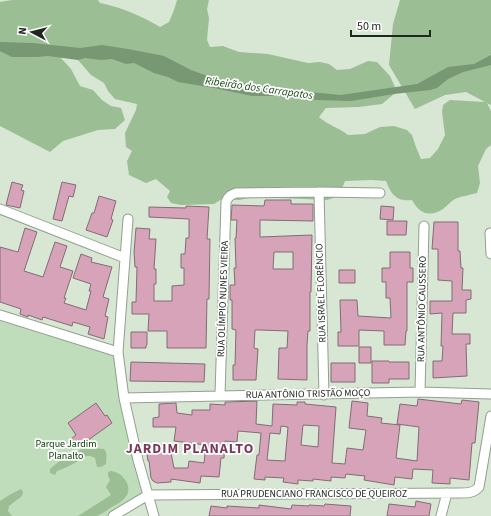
<svg xmlns="http://www.w3.org/2000/svg" width="491" height="516" font-family="'Source Sans 3',sans-serif">
<rect width="100%" height="100%" fill="#d7e7d4"/>
<!-- green -->
<path fill="#c0ddbb" d="M 0,318 L 115,354 L 145,494 L 109,516 L 0,516 Z"/>
<!-- forest -->
<path fill="#9bbe95" d="M 12,0 L 98,0 L 100,3 C 121,7 142,16 160,27 L 169,22 L 174,10 L 177,0 L 209,0 L 207,9 L 209,18 L 207,40 L 210,47 L 223,46 L 239,52 L 268,54 L 308,63 L 320,62 L 329,64 L 337,70 L 350,69 L 368,61 L 377,62 L 390,76 L 395,87 L 394,94 L 382,104 L 359,107 L 326,108 L 319,117 C 328,125 339,128 348,135 L 365,134 L 380,127 L 394,126 L 407,130 L 412,135 L 416,147 L 421,159 L 430,158 L 438,149 L 445,135 L 442,112 L 443,105 L 450,100 L 485,102 L 466,92 L 445,95 L 415,109 L 389,65 L 393,24 L 400,0 L 491,0 L 491,105 L 487,103 L 491,111 L 491,145 L 486,149 L 478,166 L 480,183 L 477,193 C 470,195 462,196 455,199 C 451,201 447,206 443,209 C 429,218 419,213 412,200 C 396,202 391,194 386,181 L 371,180 L 345,181 L 339,196 L 327,200 L 255,197 L 239,200 L 222,199 L 214,204 L 181,205 L 171,203 L 167,197 L 170,191 L 156,179 L 146,183 L 129,175 L 127,161 L 132,151 L 126,147 L 125,133 L 136,110 L 137,104 L 115,99 L 108,91 L 104,83 L 91,75 L 78,60 L 50,46 L 71,69 L 80,86 L 93,90 L 102,100 L 111,106 L 121,108 L 125,120 L 115,129 L 98,130 L 63,141 L 50,152 L 0,126 L 0,2 Z
M 86,447 L 104,449 C 108,453 106,459 106,464 L 101,467 L 97,467 L 95,458 C 85,453 82,459 75,463 C 69,466 63,469 57,471 L 55,475 L 50,473 L 50,469 L 62,459 Z
M 111,471 C 118,472 122,475 126,481 C 134,495 121,502 110,508 C 106,511 101,515 96,516 C 91,516 84,516 78,516 L 111,495 L 106,487 L 110,480 L 108,476 L 108,472 Z
M 21,489 L 23,492 L 22,496 L 9,506 L 8,511 L 12,516 L 0,516 L 0,501 L 11,494 Z"/>
<!-- water -->
<path fill="#779872" d="M 0,42 L 33,43 L 80,48 L 102,45 L 128,49 L 164,56 L 191,70 L 216,79 L 298,91 L 341,95 L 417,84 L 448,67 L 474,64 L 491,55 L 491,65 L 463,72 L 448,79 L 437,88 L 430,90 L 394,94 L 351,101 L 317,100 L 278,96 L 252,96 L 214,88 L 178,82 L 168,77 L 154,73 L 134,63 L 126,64 L 112,59 L 101,60 L 85,58 L 78,60 L 48,56 L 37,57 L 12,57 L 0,51 Z"/>
<!-- building -->
<path fill="#d7a3b9" stroke="#826c75" fill-rule="evenodd" d="M 12,182 L 23,185 L 21,190 L 24,191 L 20,208 L 6,205 Z
M 62,182 L 76,185 L 73,197 L 69,196 L 62,221 L 53,219 Z
M 99,196 L 116,201 L 111,219 L 113,220 L 107,237 L 86,230 L 92,213 L 94,213 Z
M 265,200 L 291,200 L 291,204 L 313,204 L 313,221 L 260,220 L 260,237 L 312,235 L 311,292 L 310,292 L 310,331 L 308,331 L 307,345 L 307,380 L 278,379 L 279,348 L 287,348 L 288,331 L 260,330 L 255,330 L 254,348 L 258,349 L 256,380 L 233,380 L 233,365 L 235,365 L 236,330 L 232,329 L 232,300 L 230,300 L 230,285 L 235,285 L 234,268 L 236,268 L 235,238 L 236,238 L 237,220 L 231,220 L 232,205 L 264,206 ZM 274,252 L 293,252 L 293,269 L 273,269 Z
M 186,206 L 209,207 L 207,239 L 210,239 L 209,299 L 207,299 L 206,348 L 167,348 L 167,331 L 148,331 L 149,314 L 132,314 L 132,302 L 136,302 L 137,267 L 135,267 L 134,252 L 136,228 L 150,229 L 149,239 L 156,239 L 154,269 L 156,269 L 156,284 L 154,284 L 154,301 L 172,301 L 172,286 L 184,285 L 184,268 L 181,268 L 181,254 L 185,254 L 186,238 L 189,238 L 189,219 L 149,217 L 149,207 L 186,208 Z
M 381,206 L 394,207 L 393,220 L 380,219 Z
M 387,221 L 407,221 L 406,235 L 387,235 Z
M 434,222 L 458,222 L 458,251 L 460,251 L 461,268 L 463,268 L 462,290 L 471,290 L 471,299 L 466,300 L 466,313 L 453,313 L 452,334 L 470,334 L 470,344 L 466,344 L 467,376 L 433,378 L 433,361 L 442,361 L 443,346 L 441,346 L 442,313 L 430,314 L 430,301 L 452,301 L 452,281 L 438,280 L 438,249 L 432,249 Z
M 25,228 L 37,232 L 24,271 L 43,277 L 55,242 L 67,246 L 60,267 L 73,271 L 64,298 L 66,298 L 64,303 L 86,310 L 91,291 L 89,291 L 91,284 L 73,278 L 81,254 L 92,258 L 91,262 L 112,267 L 103,297 L 109,299 L 105,316 L 108,317 L 104,339 L 88,334 L 90,327 L 73,322 L 72,326 L 43,317 L 42,320 L 28,315 L 28,317 L 20,314 L 21,309 L 0,302 L 0,247 L 18,252 Z
M 390,252 L 410,252 L 410,268 L 413,268 L 413,282 L 407,282 L 407,331 L 406,331 L 405,345 L 384,345 L 384,331 L 359,330 L 359,346 L 338,346 L 338,332 L 341,332 L 340,300 L 357,300 L 358,316 L 391,318 L 390,298 L 386,298 L 386,282 L 382,282 L 382,268 L 390,268 Z
M 339,270 L 355,270 L 355,283 L 339,283 Z
M 131,332 L 147,332 L 147,345 L 146,346 L 146,348 L 131,348 Z
M 359,347 L 371,347 L 371,363 L 359,363 Z
M 372,361 L 389,361 L 389,362 L 409,362 L 409,379 L 389,379 L 389,383 L 372,383 Z
M 131,362 L 205,364 L 204,382 L 130,381 Z
M 331,363 L 355,363 L 355,382 L 331,382 Z
M 418,399 L 461,404 L 462,400 L 479,402 L 475,443 L 472,443 L 469,480 L 450,478 L 450,484 L 432,483 L 433,470 L 413,469 L 412,479 L 395,477 L 394,485 L 364,480 L 365,476 L 346,474 L 345,478 L 331,477 L 331,481 L 313,479 L 313,481 L 298,480 L 298,484 L 283,482 L 284,478 L 265,477 L 265,480 L 254,479 L 257,455 L 259,455 L 261,433 L 238,431 L 237,442 L 225,441 L 224,458 L 221,458 L 219,477 L 201,476 L 200,483 L 171,479 L 171,482 L 157,483 L 153,481 L 151,478 L 149,461 L 148,461 L 146,448 L 169,443 L 174,468 L 188,468 L 189,461 L 204,463 L 206,445 L 174,441 L 176,427 L 153,427 L 153,418 L 159,417 L 159,404 L 176,403 L 177,413 L 192,415 L 192,410 L 210,410 L 210,404 L 225,405 L 225,402 L 257,401 L 256,424 L 272,426 L 273,404 L 297,405 L 297,402 L 305,402 L 305,404 L 336,407 L 332,463 L 345,464 L 347,448 L 363,450 L 366,430 L 349,428 L 352,401 L 368,403 L 367,416 L 382,418 L 381,423 L 400,425 L 396,458 L 417,461 L 419,427 L 397,424 L 400,404 L 417,406 ZM 303,425 L 319,426 L 318,447 L 301,445 ZM 281,426 L 288,427 L 285,461 L 267,460 L 270,433 L 280,434 Z
M 96,403 L 105,416 L 107,415 L 112,423 L 77,448 L 71,439 L 76,435 L 68,423 Z
M 416,501 L 431,504 L 429,516 L 387,516 L 389,504 L 415,507 Z
M 325,504 L 351,506 L 350,516 L 209,516 L 211,506 L 227,508 L 227,506 L 259,508 L 259,505 L 291,509 L 292,505 L 309,506 L 309,505 L 324,506 Z"/>
<g fill="none" stroke-linecap="round" stroke-linejoin="round">
<!-- street casing -->
<g stroke="#92a18f" stroke-width="11">
<path id="street" d="M 319,192 L 324,395
M 0,209 L 125,258
M 128,219 L 118,352 L 124,398 L 138,460 L 154,516
M 490,233 L 491,254
M 0,315 L 118,352
M 420,392 L 424,226
M 220,395 L 226,202 C 228,197 230,195 236,193 L 319,192 L 380,193
M 124,398 L 420,392 L 491,394
M 113,516 L 148,495 L 460,493 C 467,493 474,493 479,487 L 491,416
M 441,516 L 447,493"/>
</g>
<!-- street -->
<use href="#street" stroke="#fff" stroke-width="9"/>
</g>
<g text-anchor="middle" dominant-baseline="central" stroke-width="3.5" stroke-linejoin="round" paint-order="stroke">
<!-- street labels -->
<g font-size="10" fill="#212720" stroke="#fff">
<text transform="translate(321 293) rotate(-92)">RUA ISRAEL FLORÊNCIO</text>
<text transform="translate(223 299) rotate(-88)">RUA OLÍMPIO NUNES VIEIRA</text>
<text transform="translate(422 309) rotate(-89)">RUA ANTÔNIO CAUSSERO</text>
<text transform="translate(308 394) rotate(-1)">RUA ANTÔNIO TRISTÃO MOÇO</text>
<text x="314" y="494">RUA PRUDENCIANO FRANCISCO DE QUEIROZ</text>
</g>
<!-- park labels -->
<g font-size="10" fill="#073901" stroke="#fff">
<text x="66" y="444">Parque Jardim<tspan x="66" dy="12">Planalto</tspan></text>
</g>
<!-- water labels -->
<g font-size="11" font-style="italic" fill="#174711" stroke="#fff">
<text transform="translate(259 88) rotate(8)">Ribeirão dos Carrapatos</text>
</g>
<!-- district labels -->
<g font-size="14" font-weight="bold" letter-spacing="1" fill="#7b3958" stroke="#fff">
<text x="190" y="449">JARDIM PLANALTO</text>
</g>
</g>
<!-- north arrow -->
<g transform="translate(32 32) rotate(277)" stroke="#ffffff" stroke-width="3" paint-order="stroke">
<path d="M0-3L7 15L0 10L-7 15Z" fill="#212720"/>
<text y="-6" font-size="11" font-weight="bold" text-anchor="middle" fill="#212720">N</text>
</g>
<!-- scale -->
<path d="M351 30v6h79v-6" fill="none" stroke="#212720" stroke-width="2"/>
<text x="357" y="30" font-size="12" fill="#212720" stroke="#ffffff" stroke-width="3" paint-order="stroke">50 m</text>
</svg>
